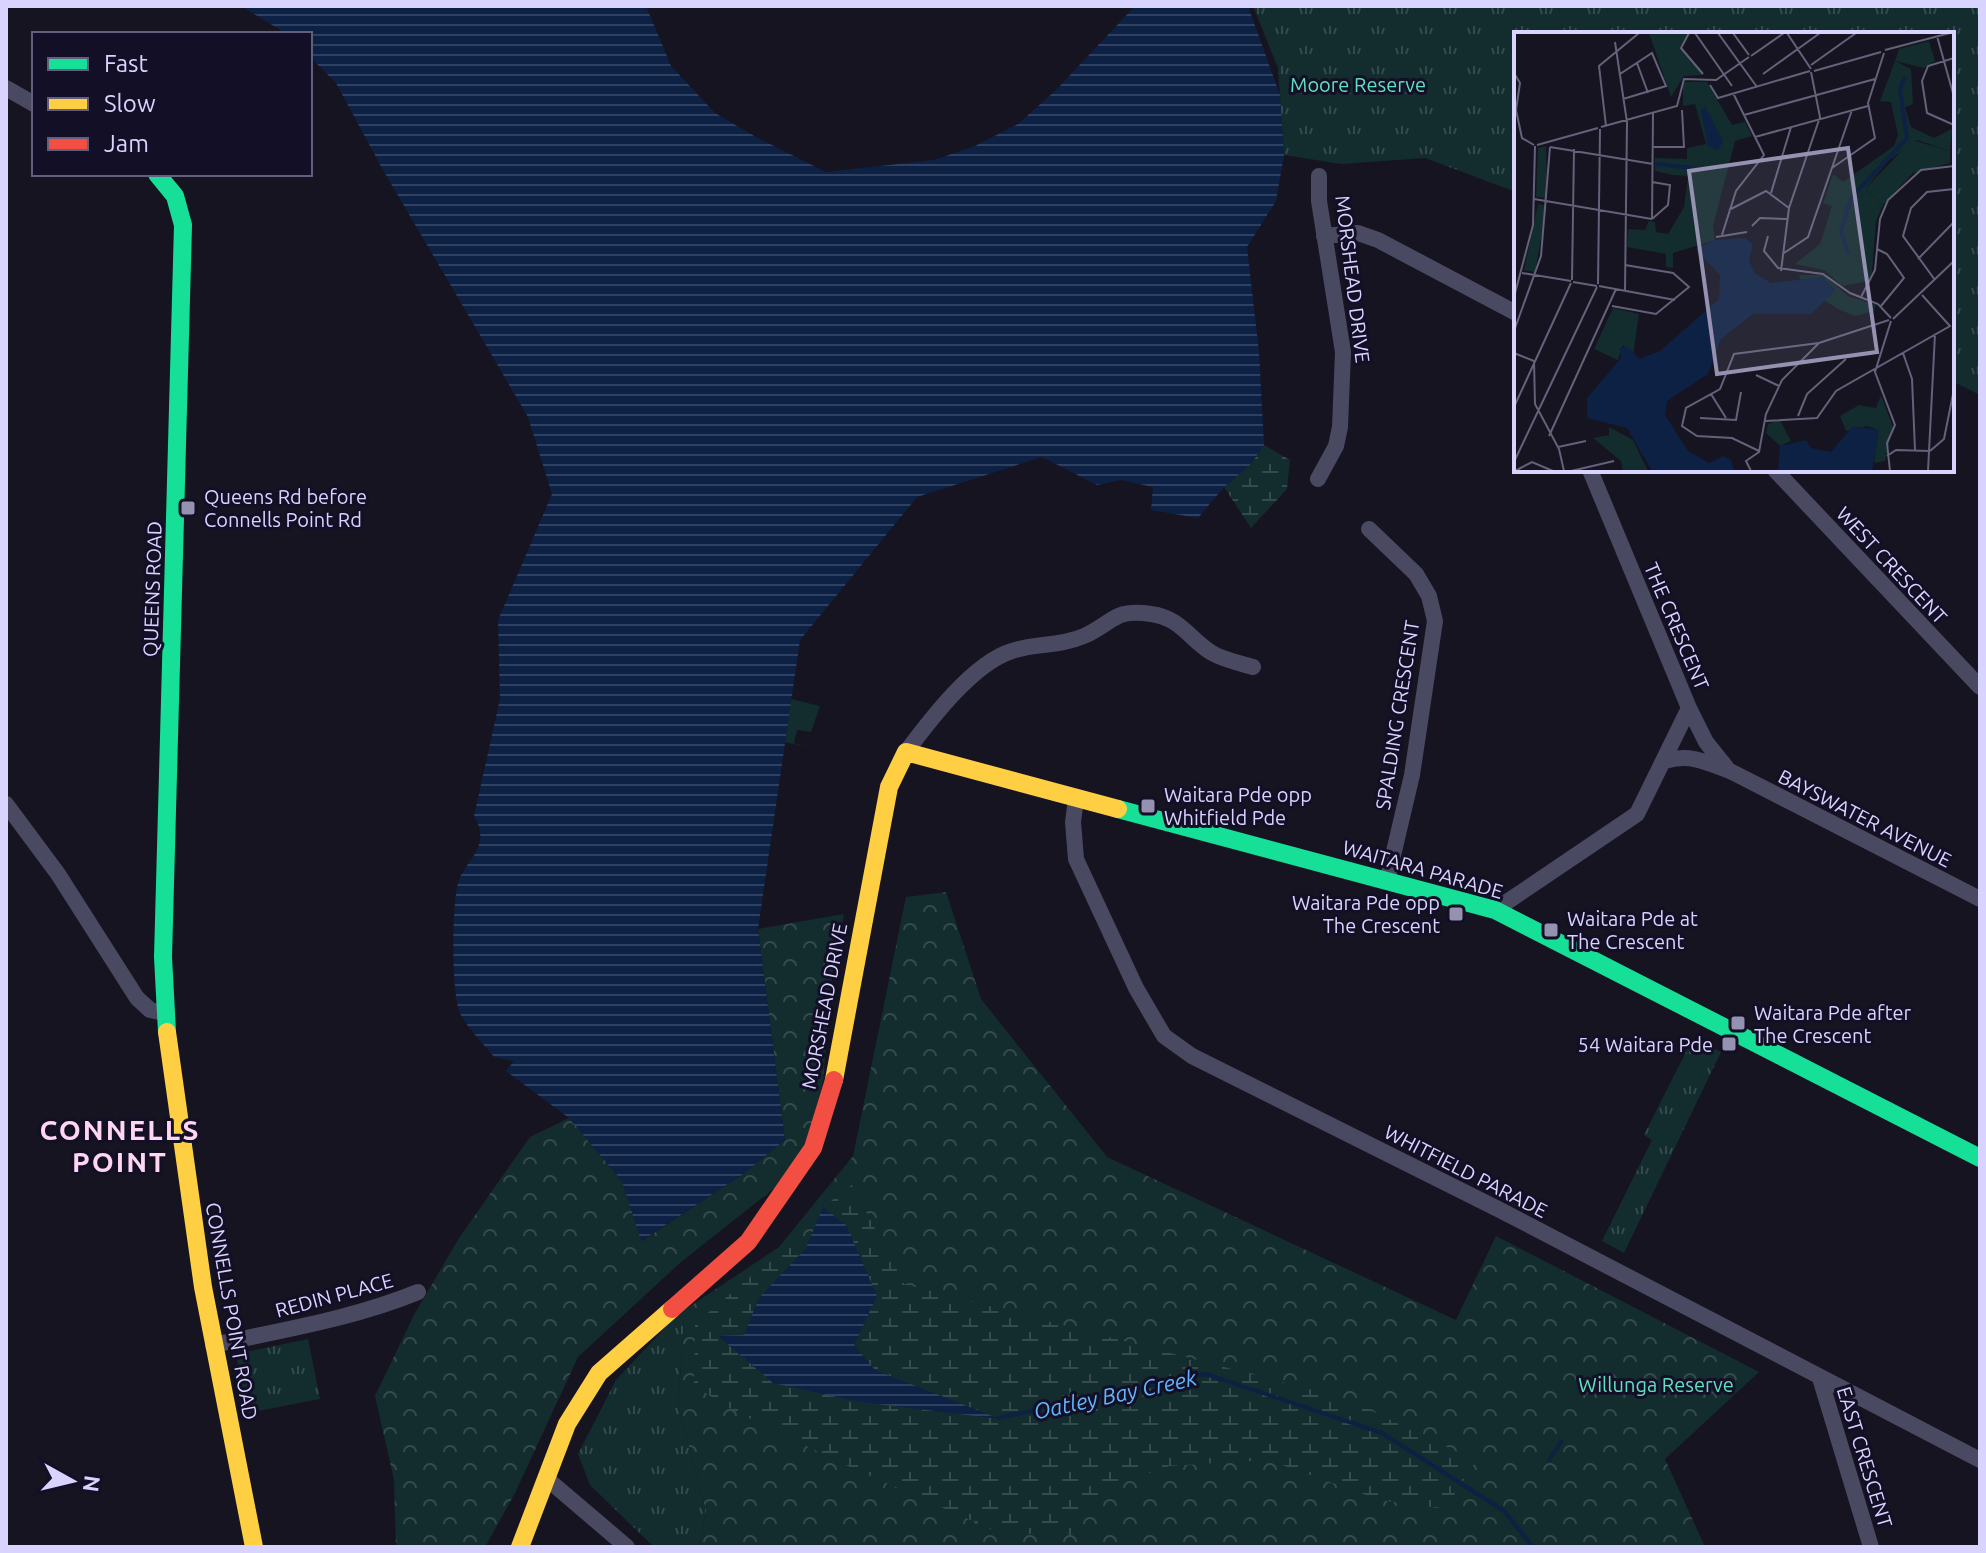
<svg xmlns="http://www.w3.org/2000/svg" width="1986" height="1553" font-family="Ubuntu,sans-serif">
<defs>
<pattern id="forest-crowns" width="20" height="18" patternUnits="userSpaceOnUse" patternTransform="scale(2)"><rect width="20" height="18" fill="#132c2d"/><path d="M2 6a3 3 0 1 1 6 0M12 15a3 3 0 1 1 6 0" fill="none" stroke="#354a4c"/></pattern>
<pattern id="wetland-marsh" width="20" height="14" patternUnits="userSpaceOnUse" patternTransform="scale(2)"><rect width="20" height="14" fill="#132c2d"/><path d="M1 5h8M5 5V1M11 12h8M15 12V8" fill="none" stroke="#354a4c"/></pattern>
<pattern id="park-tufts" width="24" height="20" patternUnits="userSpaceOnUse" patternTransform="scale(2)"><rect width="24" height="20" fill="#132c2d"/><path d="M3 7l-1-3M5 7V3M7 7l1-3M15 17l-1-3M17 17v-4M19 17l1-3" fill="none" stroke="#354a4c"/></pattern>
<pattern id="water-rules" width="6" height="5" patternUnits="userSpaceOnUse" patternTransform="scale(2)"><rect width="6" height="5" fill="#0d2144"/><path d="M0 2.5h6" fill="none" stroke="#304060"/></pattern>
</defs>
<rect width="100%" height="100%" fill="#161421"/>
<!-- grass -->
<path fill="#132c2d" d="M 791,699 L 820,706 L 811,732 L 797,730 L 794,743 L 807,747 L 785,742 Z"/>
<!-- forest -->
<path fill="url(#forest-crowns)" d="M 946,892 L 981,999 L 1107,1157 L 1456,1320 L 1496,1236 L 1759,1372 L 1665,1459 L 1705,1547 L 699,1547 L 706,1511 L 678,1406 L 684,1321 L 677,1315 L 779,1247 L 853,1156 L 906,897 Z
M 844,914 L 831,983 L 823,1082 L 805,1149 L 777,1186 L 681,1262 L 578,1357 L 515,1493 L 485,1547 L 396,1547 L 394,1480 L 375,1396 L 414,1315 L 459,1238 L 530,1137 L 569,1118 L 622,1181 L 642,1241 L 743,1174 L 785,1140 L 758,929 Z"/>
<!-- wetland -->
<path fill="url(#wetland-marsh)" d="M 1264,445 L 1290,460 L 1287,489 L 1251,528 L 1224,487 L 1250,465 Z
M 852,1185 L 904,1284 L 1347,1399 L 1476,1461 L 1445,1509 L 1380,1500 L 1268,1460 L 1169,1466 L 1101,1490 L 1071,1535 L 1000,1533 L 841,1463 L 725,1406 L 694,1385 L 695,1324 L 790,1243 L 806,1248 L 759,1298 L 744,1335 L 719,1337 L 773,1383 L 860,1402 L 996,1418 L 874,1370 L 854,1345 L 846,1225 L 823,1207 Z"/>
<!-- park -->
<path fill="url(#park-tufts)" d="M 1253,6 L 1980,6 L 1980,395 L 1952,381 L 1952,34 L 1516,34 L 1516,192 L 1425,158 L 1341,164 L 1284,155 L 1278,68 Z
M 1693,1038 L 1721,1052 L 1624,1253 L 1602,1241 L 1652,1140 L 1644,1135 Z
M 677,1315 L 684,1321 L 678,1406 L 706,1511 L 699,1547 L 654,1547 L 590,1485 L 578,1454 L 616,1380 Z
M 308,1339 L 320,1399 L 247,1413 L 236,1354 Z"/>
<!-- water -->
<path fill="url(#water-rules)" d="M 241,6 L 646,6 L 671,66 L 715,113 L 756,137 L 826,172 L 934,160 L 975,146 L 1018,124 L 1056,90 L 1135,6 L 1248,6 L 1280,95 L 1284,155 L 1276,201 L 1247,247 L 1259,352 L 1264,445 L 1250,465 L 1224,487 L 1198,518 L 1151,510 L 1153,487 L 1121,480 L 1097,485 L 1042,457 L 917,497 L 800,640 L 758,929 L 785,1140 L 743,1174 L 641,1241 L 622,1181 L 569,1118 L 506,1071 L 514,1061 L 494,1057 C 484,1044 467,1028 460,1013 C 451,992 452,906 458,883 C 464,861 493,847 474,816 L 500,699 L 498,620 L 552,494 L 528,417 L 383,170 L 336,83 L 310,57 L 310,34 L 287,34 Z
M 823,1207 L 846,1225 L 877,1296 L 854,1345 L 875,1370 L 1000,1419 L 860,1402 L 773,1383 L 718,1336 L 744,1335 L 759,1298 L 806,1248 Z"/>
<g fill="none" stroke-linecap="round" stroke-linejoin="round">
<!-- stream -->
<path stroke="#0d2144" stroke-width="4" d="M 998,1418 L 1206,1374 L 1382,1433 L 1504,1511 L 1533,1547
M 1549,1460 L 1561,1442"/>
<!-- street -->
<path stroke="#4a4962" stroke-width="16" d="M 6,88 L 34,104
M 1324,236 L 1358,233 L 1378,240 L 1516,313
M 1775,470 L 1980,687
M 1318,479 L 1336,446 L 1340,427 L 1343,352 L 1319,201 L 1319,176
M 1369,529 L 1416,574 L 1429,596 L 1435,621 L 1412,775 L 1387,881
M 1689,708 L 1706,742 L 1726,767
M 906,752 C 930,720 973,663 1012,651 C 1035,643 1058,647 1084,636 C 1113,623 1114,608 1151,614 C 1181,618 1189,639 1212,653 C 1224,660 1240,663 1253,667
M 1665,761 C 1690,753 1709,763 1732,772 L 1980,899
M 1076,799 L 1073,822 L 1076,859 L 1136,988 L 1164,1036 L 1192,1056 L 1498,1209 L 1980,1460
M 6,804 L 58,874 L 137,998 L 150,1010 L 164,1013
M 1495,910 L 1637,814 L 1689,708 L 1590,470
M 213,1345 C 282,1330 352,1319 418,1292
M 1820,1378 L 1871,1547
M 546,1478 L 627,1547"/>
<!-- fast -->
<path stroke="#16e098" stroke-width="18" d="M 157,174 L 175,196 L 183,225 L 163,957 L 167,1032
M 1118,809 L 1495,910 L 1980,1158"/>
<!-- slow -->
<path stroke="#ffcf43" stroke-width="18" d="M 167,1032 L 203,1287 L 254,1547
M 834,1080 L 889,787 L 906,752 L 1118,809
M 520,1547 L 567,1424 L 599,1373 L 672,1309"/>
<!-- jam -->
<path stroke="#f24e42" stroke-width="18" d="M 672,1309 L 748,1242 L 813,1148 L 834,1080"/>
</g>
<!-- markers -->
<g fill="#9591b1" stroke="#130f26" stroke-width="3">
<rect x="180" y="500" width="16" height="16" rx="4"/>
<rect x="1140" y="798" width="16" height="16" rx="4"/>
<rect x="1448" y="906" width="16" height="16" rx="4"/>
<rect x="1543" y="922" width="16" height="16" rx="4"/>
<rect x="1730" y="1015" width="16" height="16" rx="4"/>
<rect x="1721" y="1036" width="16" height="16" rx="4"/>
</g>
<g text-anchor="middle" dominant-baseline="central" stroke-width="6" stroke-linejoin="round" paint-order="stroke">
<!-- park labels -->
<g font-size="20" fill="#5fe0c0" stroke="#130f26">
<text x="1358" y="84">Moore Reserve</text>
<text x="1656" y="1384">Willunga Reserve</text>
</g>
<!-- street labels -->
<g font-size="20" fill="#d9d4ff" stroke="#130f26">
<text transform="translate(1353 279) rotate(83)">MORSHEAD DRIVE</text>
<text transform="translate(1892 565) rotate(47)">WEST CRESCENT</text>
<text transform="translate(152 589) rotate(-88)">QUEENS ROAD</text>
<text transform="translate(1677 626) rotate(67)">THE CRESCENT</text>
<text transform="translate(1397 715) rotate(-81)">SPALDING CRESCENT</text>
<text transform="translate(1865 818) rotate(27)">BAYSWATER AVENUE</text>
<text transform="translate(1423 869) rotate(16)">WAITARA PARADE</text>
<text transform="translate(824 1006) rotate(-79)">MORSHEAD DRIVE</text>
<text transform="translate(1466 1171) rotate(27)">WHITFIELD PARADE</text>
<text transform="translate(334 1295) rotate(-15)">REDIN PLACE</text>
<text transform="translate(232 1311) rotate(80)">CONNELLS POINT ROAD</text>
<text transform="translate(1865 1457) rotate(73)">EAST CRESCENT</text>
</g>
<!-- poi labels -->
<g font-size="20" fill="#d9d4ff" stroke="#130f26" text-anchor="start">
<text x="204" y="496">Queens Rd before<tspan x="204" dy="23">Connells Point Rd</tspan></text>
<text x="1164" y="794">Waitara Pde opp<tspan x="1164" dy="23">Whitfield Pde</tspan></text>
<text x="1440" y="902" text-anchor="end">Waitara Pde opp<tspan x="1440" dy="23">The Crescent</tspan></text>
<text x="1567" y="918">Waitara Pde at<tspan x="1567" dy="23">The Crescent</tspan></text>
<text x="1754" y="1012">Waitara Pde after<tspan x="1754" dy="23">The Crescent</tspan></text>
<text x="1713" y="1044" text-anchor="end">54 Waitara Pde</text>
</g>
<!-- water labels -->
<g font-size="22" font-style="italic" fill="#62b6ff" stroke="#130f26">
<text transform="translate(1115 1394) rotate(-12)">Oatley Bay Creek</text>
</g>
<!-- district labels -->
<g font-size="28" font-weight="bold" letter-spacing="2" fill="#ffd6f0" stroke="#130f26">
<text x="120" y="1129">CONNELLS<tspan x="120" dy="32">POINT</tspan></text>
</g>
</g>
<!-- overview -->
<g transform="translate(1514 32)">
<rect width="440" height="440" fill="#161421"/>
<path d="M 381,29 L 397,37 L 399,72 L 391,75 L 397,95 L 420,106 L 438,97 L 436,119 L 403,108 L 375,128 L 351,157 L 369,173 L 362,189 L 358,240 L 355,249 L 328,254 L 310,238 L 281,232 L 306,212 L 318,174 L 309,171 L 319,142 L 329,150 L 380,114 L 384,103 L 377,70 L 366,69 ZM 177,116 L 190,116 L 185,126 L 159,143 L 141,139 L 141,126 L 173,127 ZM 285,243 L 310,243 L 334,264 L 362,273 L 360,279 L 341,284 L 324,277 L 310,268 L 321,258 L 309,246 L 288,251 ZM 95,395 L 119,408 L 134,439 L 109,439 L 107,429 L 79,406 L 95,403 Z" fill="#132c2d"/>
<path d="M 332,170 L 337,172 L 335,191 L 346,218 L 337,248 L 329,252 L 320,242 L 334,243 L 334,224 L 329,235 L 313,238 L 322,231 Z" fill="#132c2d"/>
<path d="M 135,1 L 174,1 L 166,15 L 189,43 L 170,44 L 157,65 ZM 415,9 L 421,29 L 410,36 L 381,29 L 385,17 ZM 169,50 L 193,50 L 218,93 L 231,90 L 238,104 L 221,109 L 199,194 L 201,208 L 159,221 L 159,236 L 152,235 L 152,222 L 113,215 L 114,197 L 131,198 L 135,189 L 141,190 L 142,200 L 154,202 L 170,175 L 174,144 L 159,143 L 159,133 L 173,133 L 173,116 L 192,112 L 181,72 L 169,74 ZM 398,108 L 436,119 L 436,131 L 399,141 L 369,173 L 351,157 ZM 32,114 L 33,166 L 22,165 L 24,116 ZM 24,172 L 33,174 L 21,240 L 10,238 ZM 99,276 L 125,282 L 119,324 L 109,313 L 104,328 L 80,317 ZM 367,363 L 379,395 L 371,429 L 360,431 L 364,398 L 353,394 L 332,399 L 326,384 L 345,373 L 362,376 ZM 266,388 L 277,409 L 266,414 L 252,401 L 254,392 Z" fill="#132c2d"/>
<path d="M 191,74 L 209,109 L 204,119 L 194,114 L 187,79 ZM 231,206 L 239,212 L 235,229 L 241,241 L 257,251 L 309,245 L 321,259 L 297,282 L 239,282 L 207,307 L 194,342 L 153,369 L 151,383 L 174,419 L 195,431 L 209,424 L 217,428 L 220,439 L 138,439 L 113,396 L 73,386 L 73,366 L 107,326 L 106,316 L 114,315 L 125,327 L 146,319 L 205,267 L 206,243 L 181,217 L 201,208 ZM 339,394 L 365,398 L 358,439 L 264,439 L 266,414 L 292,408 L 297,416 L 317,420 Z" fill="#0d2144"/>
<path fill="none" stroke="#0d2144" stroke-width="4" d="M 142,132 L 179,136M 334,222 L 327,199 L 337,166 L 393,106 L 386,57 L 391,45"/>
<path fill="none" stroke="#64617a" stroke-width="2" d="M 175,1 L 167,16 L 189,42M 181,1 L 218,54M 204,1 L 243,55M 219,1 L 235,23M 273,1 L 297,37M 423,4 L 440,65M 101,10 L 113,90 L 111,258M 371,18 L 436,1M 237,24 L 270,1M 123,31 L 134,61M 297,33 L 342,1M 300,39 L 367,20M 0,41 L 6,51 L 2,78 L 8,106 L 20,113M 106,42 L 138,21 L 152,54 L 109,67M 249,42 L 306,1M 196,53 L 204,66 L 296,39M 230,83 L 361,47M 440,93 L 413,81 L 408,49 L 414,34 L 440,26M 92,94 L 85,34 L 125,1M 87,95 L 163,74 L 170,47 L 202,48 L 235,25M 241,105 L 354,74M 23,113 L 84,96M 36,115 L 139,132M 139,115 L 170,115 L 168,78M 318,136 L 361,106 L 354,71 L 370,21M 257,161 L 277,95M 20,167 L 138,187M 215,178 L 252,159 L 275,176M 138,187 L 139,81M 138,187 L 154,173 L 156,153 L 138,150M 238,194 L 246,186 L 274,187M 208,203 L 222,159 L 250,123 L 219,61M 254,204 L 250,219 L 264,236 L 309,242 L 336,261 L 364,272 L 377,286M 202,205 L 233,200M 363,217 L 373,222 L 390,246 L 367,274M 270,221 L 294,205 L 338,78M 404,227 L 440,190M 267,239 L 275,176 L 306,85 L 297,40M 8,241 L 57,249M 58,248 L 60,117M 421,248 L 389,204 L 397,176 L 413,160 L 440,157M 59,250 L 83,254M 84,252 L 86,97M 85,254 L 161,268M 0,265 L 19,193 L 21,114M 347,265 L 361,238 L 366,187 L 374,168 L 407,138 L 440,134M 98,274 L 142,282 L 175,255 L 159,241 L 111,233M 379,287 L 440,229M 0,299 L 27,224 L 36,115M 0,321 L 20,329 L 21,372 L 45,417 L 50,439M 389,321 L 398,347 L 401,418M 242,343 L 265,354M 197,362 L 212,386M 0,375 L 57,251M 284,384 L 293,362 L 332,327M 186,386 L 222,388 L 227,360M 251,389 L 303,386 L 322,359 L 436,294 L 408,263M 35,404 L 102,257M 44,415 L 72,409M 245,419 L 218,406 L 183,404 L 168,394 L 172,376 L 206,357 L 220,322 L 305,311 L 375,288M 416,419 L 430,407 L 440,357M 373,424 L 382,418 L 416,419M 0,430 L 83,255M 1,439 L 18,430 L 39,439M 57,439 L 100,429M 237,439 L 232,429 L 245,420 L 252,382 L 268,348 L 305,311M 376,439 L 373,411 L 381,393 L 361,340 L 377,289M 414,439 L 421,302"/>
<path fill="#9591b1" fill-opacity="0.15" stroke="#9591b1" stroke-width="4" d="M 334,116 L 363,320 L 203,342 L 175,139 Z"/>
<rect width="440" height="440" fill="none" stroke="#d9d4ff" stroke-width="4"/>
</g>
<!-- border -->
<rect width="1986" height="1553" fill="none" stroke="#d9d4ff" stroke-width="16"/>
<!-- legend -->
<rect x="32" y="32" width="280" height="144" fill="#130f26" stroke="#625e7d" stroke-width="2"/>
<rect x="48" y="58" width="40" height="12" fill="#16e098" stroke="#625e7d" stroke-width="2"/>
<text x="104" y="72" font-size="24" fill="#d9d4ff">Fast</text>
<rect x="48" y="98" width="40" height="12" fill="#ffcf43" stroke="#625e7d" stroke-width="2"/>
<text x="104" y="112" font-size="24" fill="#d9d4ff">Slow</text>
<rect x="48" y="138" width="40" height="12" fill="#f24e42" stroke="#625e7d" stroke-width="2"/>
<text x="104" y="152" font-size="24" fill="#d9d4ff">Jam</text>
<!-- north arrow -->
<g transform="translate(72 1481) rotate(98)" stroke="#130f26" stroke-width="6" paint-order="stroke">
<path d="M0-6L14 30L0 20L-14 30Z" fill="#d9d4ff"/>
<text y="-12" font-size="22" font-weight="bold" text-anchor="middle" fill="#d9d4ff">N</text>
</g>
</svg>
